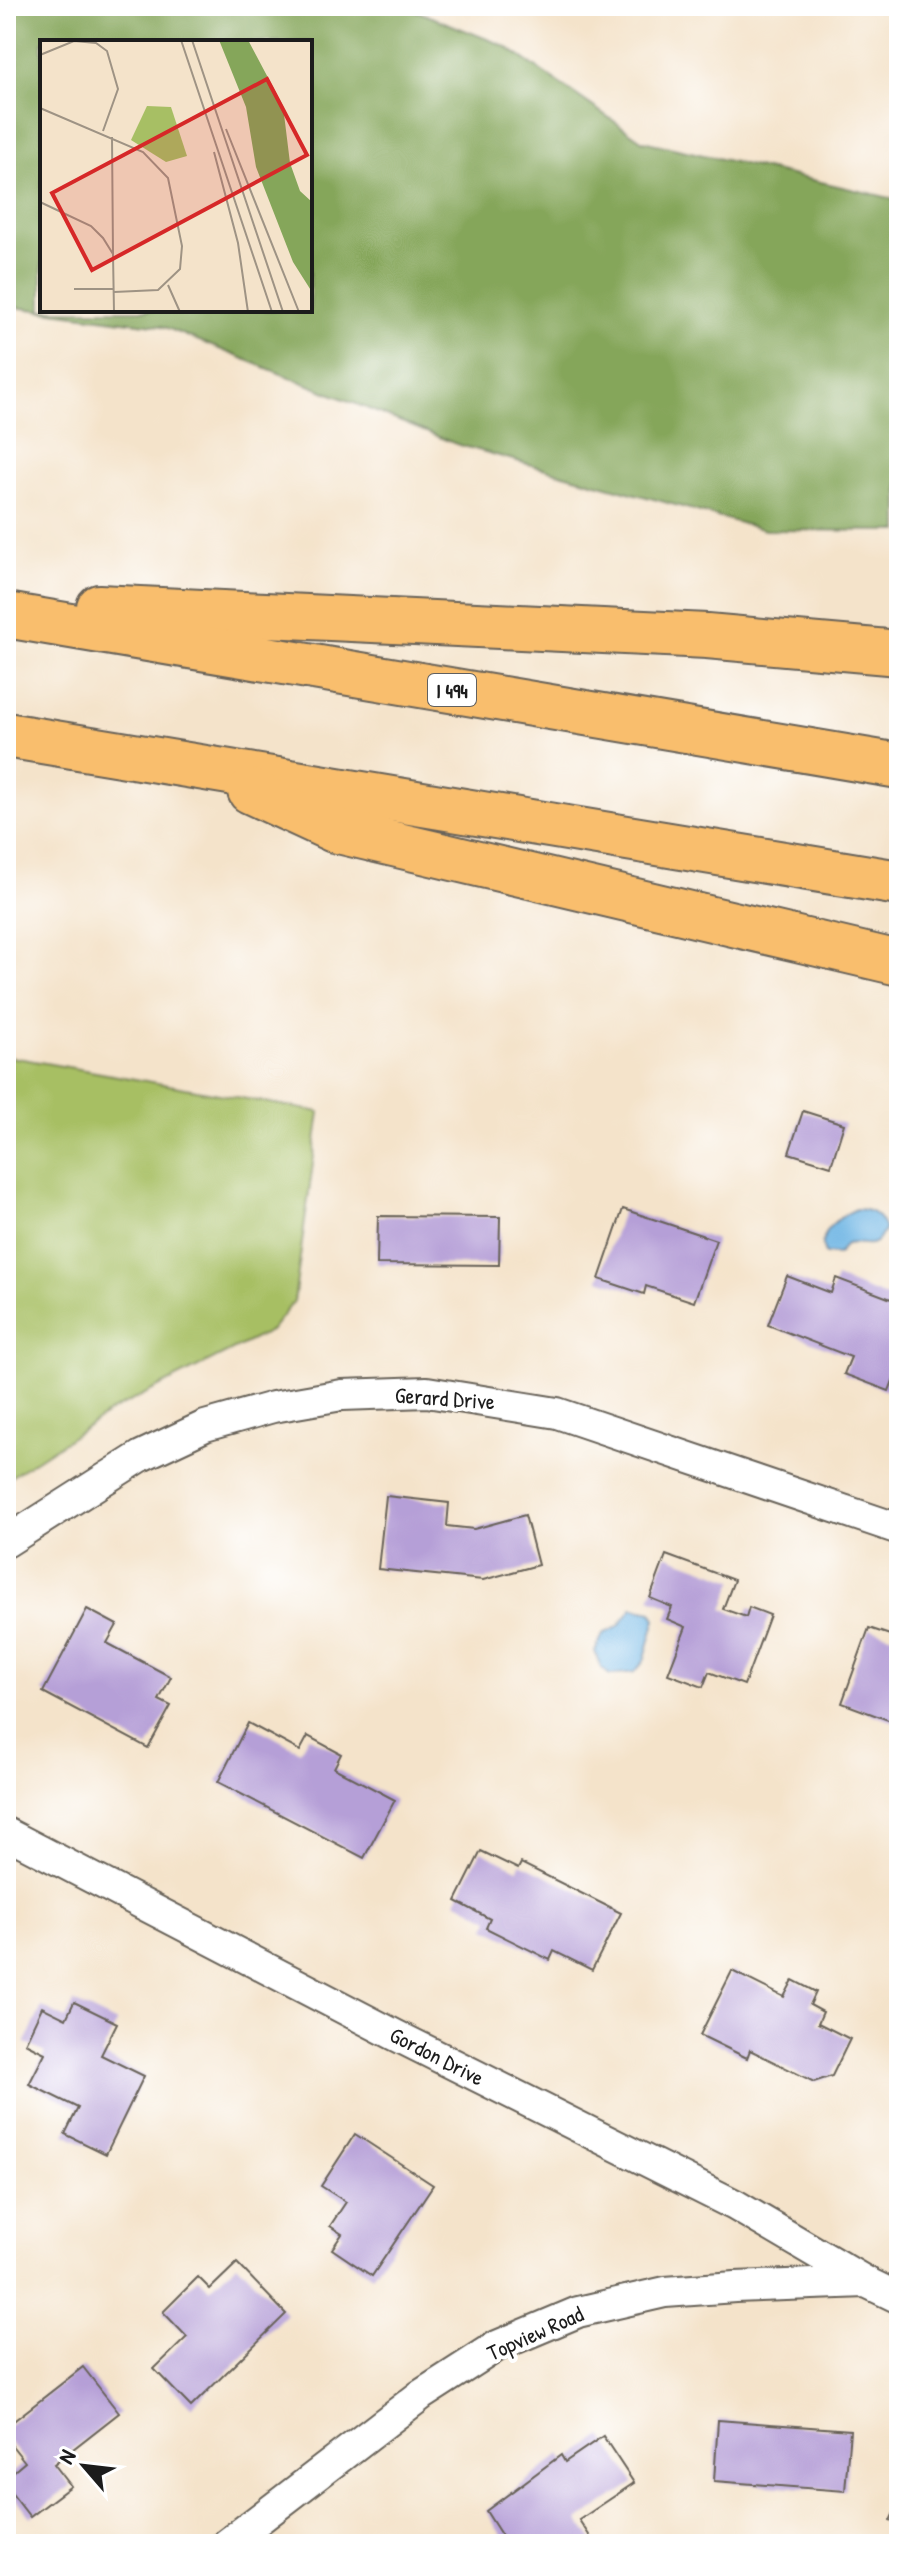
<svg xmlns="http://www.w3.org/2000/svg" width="905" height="2550" font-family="'Patrick Hand',sans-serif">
<rect width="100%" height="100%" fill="#fff"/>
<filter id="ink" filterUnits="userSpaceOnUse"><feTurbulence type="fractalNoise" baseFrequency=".0125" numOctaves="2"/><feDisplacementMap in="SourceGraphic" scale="16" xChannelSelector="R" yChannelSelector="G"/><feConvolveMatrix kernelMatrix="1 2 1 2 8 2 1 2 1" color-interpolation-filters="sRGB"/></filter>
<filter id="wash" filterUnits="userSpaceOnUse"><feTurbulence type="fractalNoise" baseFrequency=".006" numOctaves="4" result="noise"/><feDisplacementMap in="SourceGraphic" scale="32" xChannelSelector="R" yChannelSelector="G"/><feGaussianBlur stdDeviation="1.8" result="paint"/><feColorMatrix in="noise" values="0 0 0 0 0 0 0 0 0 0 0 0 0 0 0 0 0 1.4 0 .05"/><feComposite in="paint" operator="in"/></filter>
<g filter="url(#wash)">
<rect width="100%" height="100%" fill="#f4e3ca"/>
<path fill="#a7bf64" stroke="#626e40" stroke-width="2" d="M6 1056 320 1112 294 1301 270 1331 113 1410 6 1480Z"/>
<path fill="#85a65a" stroke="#50613b" stroke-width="2" fill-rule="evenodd" d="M6 6H404L505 46 643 141 899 200V531L765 530 456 444 162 326 6 306ZM42 42H310V310H42Z"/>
<g fill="#6bb3e3" stroke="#446880" stroke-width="2">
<path d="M856 1209C872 1210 879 1214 885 1229 873 1254 865 1240 846 1244L838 1255 825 1254C815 1232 839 1217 856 1209Z"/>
<path d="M632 1608 652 1612 656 1619 644 1661 635 1672 610 1675 601 1668 595 1652 603 1634 618 1627Z"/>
</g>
<g id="blocks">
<g fill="#b59fd7">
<path d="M803 1111 844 1124 831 1166 789 1153Z"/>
<path d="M623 1209 716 1240 694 1302 646 1286 644 1294 599 1279Z"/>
<path d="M378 1216 500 1217 499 1265 377 1264Z"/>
<path d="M787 1276 831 1293 836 1278 899 1302V1365L889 1391 844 1374 851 1357 768 1325Z"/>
<path d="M386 1496 449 1503 447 1526 474 1529 525 1515 538 1565 483 1580 378 1569Z"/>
<path d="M666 1555 734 1580 723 1609 746 1617 749 1607 770 1615 744 1685 709 1672 703 1687 668 1674 686 1627 667 1619 672 1607 650 1598Z"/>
<path d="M87 1609 117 1625 107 1643 171 1677 159 1700 171 1706 148 1748 43 1692Z"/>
<path d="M869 1628 899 1638V1724L842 1703Z"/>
<path d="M248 1723 300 1751 308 1736 341 1754 334 1768 395 1800 364 1858 218 1782Z"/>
<path d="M481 1851 518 1869 521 1863 621 1913 592 1970 554 1951 550 1960 486 1928 490 1919 456 1901Z"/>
<path d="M732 1971 784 1997 793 1980 816 1992 810 2005 823 2012 818 2023 850 2039 832 2076 814 2082 750 2050 747 2058 700 2035Z"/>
<path d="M74 2002 117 2023 101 2055 144 2076 106 2154 65 2134 78 2108 29 2084 45 2053 25 2043 42 2007 66 2019Z"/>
<path d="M355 2134 433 2185 372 2276 332 2249 342 2234 330 2226 346 2202 321 2186Z"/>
<path d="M237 2263 286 2314 191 2407 154 2369 187 2337 163 2312 198 2277 210 2289Z"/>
<path d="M83 2367 119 2413 54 2464 71 2486 30 2517 6 2486V2478L25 2462 6 2438V2427Z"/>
<path d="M718 2420 850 2430 845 2491 714 2481Z"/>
<path d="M603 2436 634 2483 579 2520 595 2544H507L486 2511 561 2455 565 2462Z"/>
<path d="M899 2502V2525L890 2521Z"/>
</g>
</g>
</g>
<g filter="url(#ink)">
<use href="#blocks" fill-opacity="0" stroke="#686259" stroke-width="2"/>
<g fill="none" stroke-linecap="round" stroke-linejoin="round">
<defs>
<g id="minor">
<path d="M6 1542 141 1456 205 1426 273 1407 342 1395 427 1392 557 1413 899 1529"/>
<path d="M6 1833 395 2035 735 2205 866 2282"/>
<path d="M227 2544 421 2395 497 2346 578 2312 665 2292 735 2287 866 2282 899 2298"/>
</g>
<g id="motorway">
<path d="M99 607 707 636 899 653"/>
<path d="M6 615 899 766"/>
<path d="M6 735 899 883"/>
<path d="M250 791 334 830 899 963"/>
</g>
</defs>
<use href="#minor" stroke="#686259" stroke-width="34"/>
<use href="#motorway" stroke="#686259" stroke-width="48"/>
<use href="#minor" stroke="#fff" stroke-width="30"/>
<use href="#motorway" stroke="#f9be6d" stroke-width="44"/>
</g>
</g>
<g text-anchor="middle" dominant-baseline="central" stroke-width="8" stroke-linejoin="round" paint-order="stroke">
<rect fill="#fff" stroke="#606060" stroke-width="2" x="428" y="674" width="48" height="32" rx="6"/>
<g font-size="20" font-weight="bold" fill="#1c1c1c">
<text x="452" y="690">I 494</text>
</g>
<g font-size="22" fill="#1c1c1c" stroke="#fff">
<text transform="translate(445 1398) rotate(4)">Gerard Drive</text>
<text transform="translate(437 2056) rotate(27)">Gordon Drive</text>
<text transform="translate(535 2333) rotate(-24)">Topview Road</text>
</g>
</g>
<g transform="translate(40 40)">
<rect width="272" height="272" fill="#f4e3ca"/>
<path d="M107 66 131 67 147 116 126 122 91 100Z" fill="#a7bf64"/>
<path d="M179 0H208L243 66 250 123 260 151 272 162V252L253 222 216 127 206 67Z" fill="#85a65a"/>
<path fill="none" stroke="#9e9384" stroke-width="2" d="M141 0 232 272M152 0 243 272M0 15 34 1 56 3 67 11 78 49 63 91M0 68 103 112 128 138 142 206 140 229 118 250 74 252M186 89 259 272M72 97 73 214M174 112 198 203 208 272M0 162 51 186 63 198 73 214 74 272M128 245 140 272M34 249H74"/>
<path fill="#d62828" fill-opacity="0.15" stroke="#d62828" stroke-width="4" d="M227 39 267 115 52 230 12 153Z"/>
<rect width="272" height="272" fill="none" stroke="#1c1c1c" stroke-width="4"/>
</g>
<rect width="905" height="2550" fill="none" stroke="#fff" stroke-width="32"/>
<g transform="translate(84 2466) rotate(298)" stroke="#ffffff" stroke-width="6" paint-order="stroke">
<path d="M0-6L14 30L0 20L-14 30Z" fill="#1c1c1c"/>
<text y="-12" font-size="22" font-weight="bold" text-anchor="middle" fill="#1c1c1c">N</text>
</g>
</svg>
